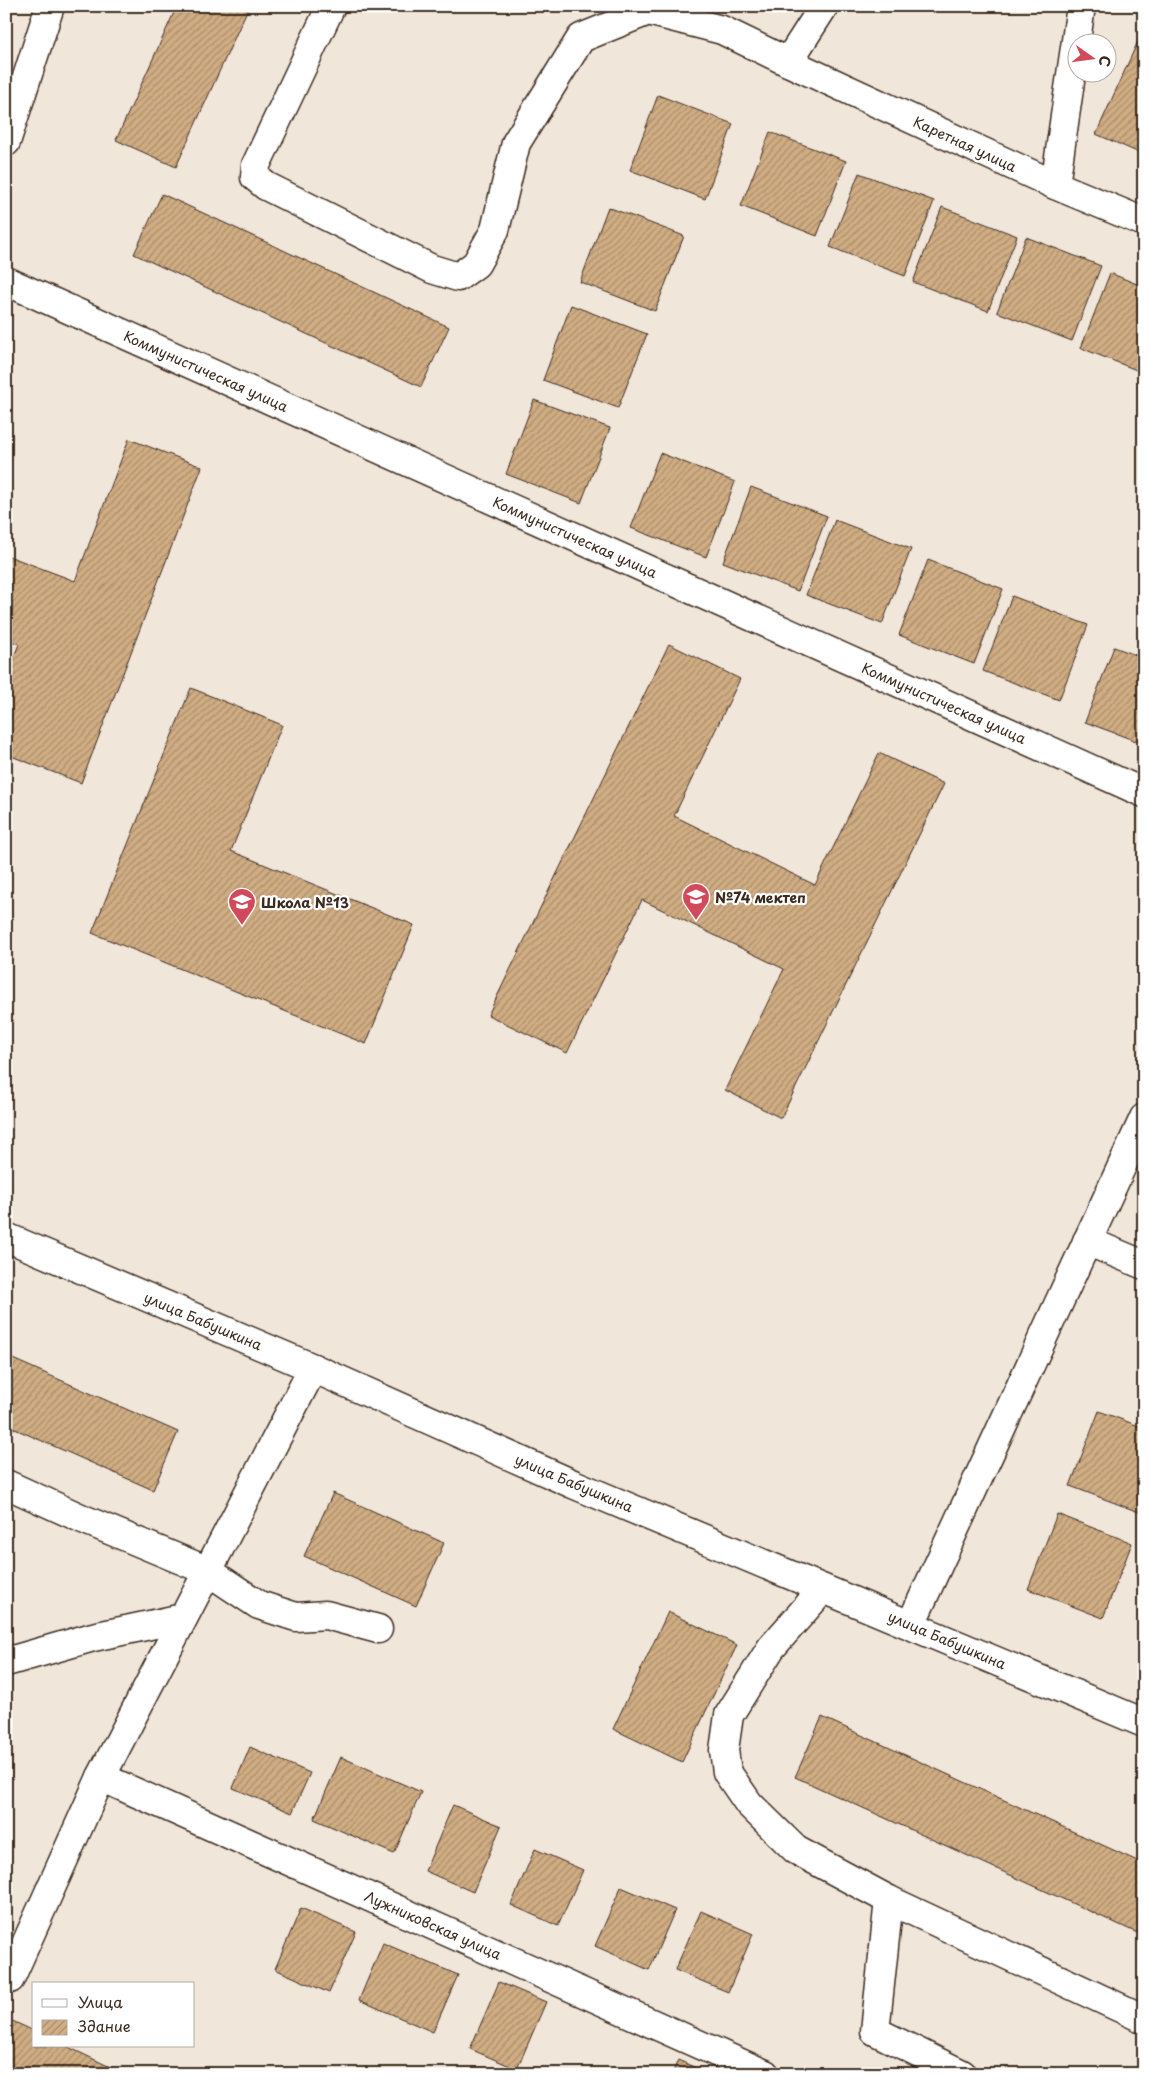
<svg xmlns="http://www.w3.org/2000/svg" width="1150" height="2080" font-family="'Playpen Sans',sans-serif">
<defs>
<pattern id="building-hatch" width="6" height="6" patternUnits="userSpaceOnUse" patternTransform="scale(1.25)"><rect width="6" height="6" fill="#d0ad83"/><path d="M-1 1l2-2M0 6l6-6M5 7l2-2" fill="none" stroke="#aa8d6b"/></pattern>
</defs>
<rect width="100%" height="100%" fill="#f1e6da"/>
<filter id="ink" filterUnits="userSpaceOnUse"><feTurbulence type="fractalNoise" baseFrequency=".02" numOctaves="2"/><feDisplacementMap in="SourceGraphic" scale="10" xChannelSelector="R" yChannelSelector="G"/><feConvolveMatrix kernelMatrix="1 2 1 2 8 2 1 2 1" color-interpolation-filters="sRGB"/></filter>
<g filter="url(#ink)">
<g fill="url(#building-hatch)" stroke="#3b2a1e">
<path d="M177 6H249L176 167 116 140Z"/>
<path d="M1144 28V155L1096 134Z"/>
<path d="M658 95 733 124 705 199 630 170Z"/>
<path d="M770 132 846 161 817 236 741 206Z"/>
<path d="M859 173 934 201 905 276 830 247Z"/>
<path d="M162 194 449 327 421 387 134 254Z"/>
<path d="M608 207 684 236 655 311 580 282Z"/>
<path d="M942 207 1017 236 988 311 913 282Z"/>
<path d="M1026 237 1101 266 1072 341 997 312Z"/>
<path d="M1110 273 1144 287V373L1081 348Z"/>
<path d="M571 305 647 334 618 408 543 380Z"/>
<path d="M534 400 610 428 581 503 506 474Z"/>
<path d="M129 439 202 467 81 783 6 754V677L19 644 6 639V555L75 581Z"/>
<path d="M660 453 735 482 706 557 631 528Z"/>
<path d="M751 487 827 516 798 591 723 562Z"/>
<path d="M835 520 911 549 882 624 806 595Z"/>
<path d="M928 560 1003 589 974 664 899 635Z"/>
<path d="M1012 596 1088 625 1059 700 983 671Z"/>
<path d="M669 644 740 679 674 816 815 885 879 753 944 784 781 1118 725 1090 784 969 642 900 567 1053 488 1015Z"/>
<path d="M1114 647 1144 658V744L1085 722Z"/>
<path d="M191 688 282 725 231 851 414 925 366 1044 92 933Z"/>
<path d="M6 1356 178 1432 153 1490 6 1425Z"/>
<path d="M1099 1411 1144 1428V1514L1070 1486Z"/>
<path d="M333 1493 444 1543 416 1606 304 1556Z"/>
<path d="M1057 1514 1132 1543 1103 1618 1028 1589Z"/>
<path d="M668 1612 737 1645 682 1762 613 1729Z"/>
<path d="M822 1717 1144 1864V1936L795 1777Z"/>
<path d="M250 1747 310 1773 292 1813 233 1788Z"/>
<path d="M341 1757 421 1792 394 1854 314 1819Z"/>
<path d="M453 1805 501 1826 473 1892 425 1871Z"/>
<path d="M535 1849 583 1870 558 1926 511 1905Z"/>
<path d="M621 1887 675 1910 649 1970 595 1946Z"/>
<path d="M301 1908 356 1932 329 1993 275 1969Z"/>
<path d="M701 1911 753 1934 728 1992 675 1970Z"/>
<path d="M383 1943 458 1975 433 2032 359 2000Z"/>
<path d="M499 1982 546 2002 517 2069 470 2049Z"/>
<path d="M6 2018 34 2031V2046H66L125 2074H6Z"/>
<path d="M678 2060 710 2074H672Z"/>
</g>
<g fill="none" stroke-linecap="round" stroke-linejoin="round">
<defs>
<g id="minor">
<path d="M331 6 256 165 255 177 266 186 432 269 458 277 476 264 495 230 516 143 581 38 648 11 722 30 788 62 1055 185 1144 222"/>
<path d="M788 62 824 6"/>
<path d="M6 142 50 6"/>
<path d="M1055 185 1081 6"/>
<path d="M6 281 1144 793"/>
<path d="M6 1237 313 1368 573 1484 1144 1723"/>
<path d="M1087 1241 1144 1265"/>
<path d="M6 1484 83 1519 208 1571 259 1605 296 1617 326 1615 378 1629"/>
<path d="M823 1589 771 1648 729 1715 724 1750 727 1772 749 1804 796 1850 889 1900 1144 2019"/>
<path d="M911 1624 1144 1118"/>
<path d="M6 1662 93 1637 183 1618"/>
<path d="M101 1777 765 2074"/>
<path d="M889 1900 875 2031 962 2074"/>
<path d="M10 1979 101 1777 313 1368"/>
</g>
</defs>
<use href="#minor" stroke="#3b2a1e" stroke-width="31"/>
<use href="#minor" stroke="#fff" stroke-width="28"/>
</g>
</g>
<defs>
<symbol id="school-pin" viewBox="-11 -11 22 30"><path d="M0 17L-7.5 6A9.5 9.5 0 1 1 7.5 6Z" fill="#d1495b" stroke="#fff"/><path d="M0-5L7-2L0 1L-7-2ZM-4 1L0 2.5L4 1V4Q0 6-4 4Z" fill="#fff"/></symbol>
</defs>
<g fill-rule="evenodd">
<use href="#school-pin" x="680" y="881" width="32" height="43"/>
<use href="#school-pin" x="226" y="886" width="32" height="43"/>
</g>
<g text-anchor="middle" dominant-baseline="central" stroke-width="4.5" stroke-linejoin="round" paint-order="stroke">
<g font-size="14" fill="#3b2a1e" stroke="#fff">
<text transform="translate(965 144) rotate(25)">Каретная улица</text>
<text transform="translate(206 371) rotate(24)">Коммунистическая улица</text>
<text transform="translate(575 537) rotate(24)">Коммунистическая улица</text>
<text transform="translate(944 703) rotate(24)">Коммунистическая улица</text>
<text transform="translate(203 1321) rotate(23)">улица Бабушкина</text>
<text transform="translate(574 1483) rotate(23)">улица Бабушкина</text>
<text transform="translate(947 1640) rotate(23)">улица Бабушкина</text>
<text transform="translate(433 1925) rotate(24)">Лужниковская улица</text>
</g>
<g font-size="14" font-weight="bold" fill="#3b2a1e" stroke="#fff" text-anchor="start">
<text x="715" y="897">№74 мектеп</text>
<text x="261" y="902">Школа №13</text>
</g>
</g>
<rect width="1150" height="2080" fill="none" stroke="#fff" stroke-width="25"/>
<rect x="12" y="12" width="1125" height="2055" fill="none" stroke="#3b2a1e" stroke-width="2" filter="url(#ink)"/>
<rect x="32" y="1982" width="162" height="65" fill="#ffffff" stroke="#b1aaa5"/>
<rect x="42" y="1999" width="25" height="8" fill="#ffffff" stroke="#b1aaa5"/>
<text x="78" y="2008" font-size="15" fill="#3b2a1e">Улица</text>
<rect x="42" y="2020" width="25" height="15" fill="url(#building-hatch)" stroke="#b1aaa5"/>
<text x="78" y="2032" font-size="15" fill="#3b2a1e">Здание</text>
<g transform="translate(1092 58) rotate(104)"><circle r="24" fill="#ffffff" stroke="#b1aaa5"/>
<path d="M0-4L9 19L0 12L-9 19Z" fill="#d1495b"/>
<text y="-8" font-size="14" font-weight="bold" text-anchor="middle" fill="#3b2a1e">С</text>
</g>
</svg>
